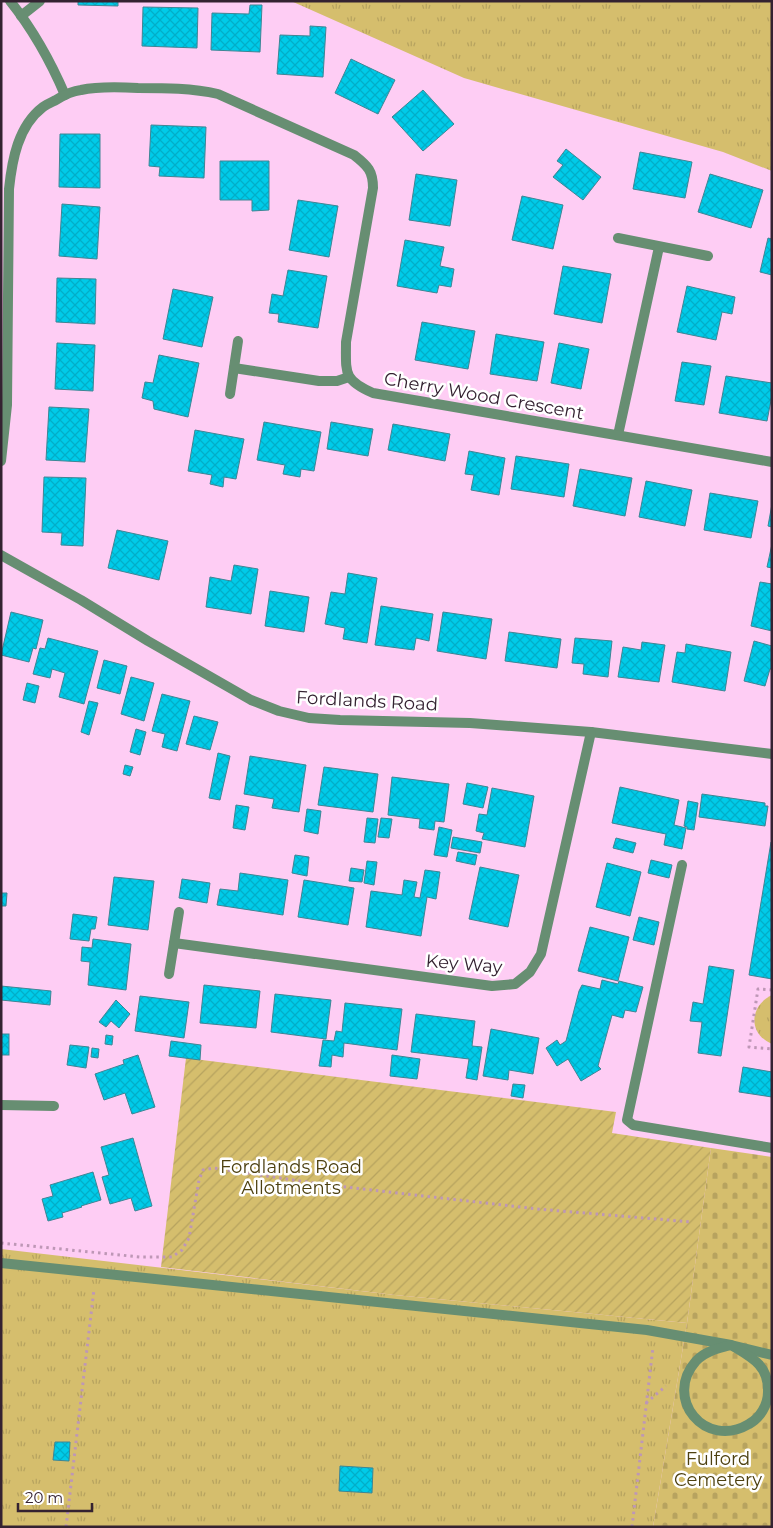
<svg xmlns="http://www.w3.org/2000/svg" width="773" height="1528" font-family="Montserrat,sans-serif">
<defs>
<pattern id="grass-tufts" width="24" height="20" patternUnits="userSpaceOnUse" patternTransform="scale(1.25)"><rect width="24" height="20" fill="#d5be6d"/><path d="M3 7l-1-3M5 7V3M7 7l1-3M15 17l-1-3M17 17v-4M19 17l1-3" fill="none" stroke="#b7a35f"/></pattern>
<pattern id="cemetery-stones" width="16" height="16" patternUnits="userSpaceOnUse" patternTransform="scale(1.25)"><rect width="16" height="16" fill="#d5be6d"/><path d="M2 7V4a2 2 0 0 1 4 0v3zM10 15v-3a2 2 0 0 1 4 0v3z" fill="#b7a35f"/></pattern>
<pattern id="garden-furrows" width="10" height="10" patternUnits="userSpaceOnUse" patternTransform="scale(1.25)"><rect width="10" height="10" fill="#d5be6d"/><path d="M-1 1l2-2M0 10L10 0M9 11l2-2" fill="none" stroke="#b7a35f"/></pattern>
<pattern id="building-cross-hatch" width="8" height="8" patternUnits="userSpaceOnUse" patternTransform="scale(1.25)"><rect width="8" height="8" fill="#00cbe9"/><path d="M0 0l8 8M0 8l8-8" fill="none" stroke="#02aec8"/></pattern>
</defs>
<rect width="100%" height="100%" fill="#fecdf4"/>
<g fill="url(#grass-tufts)">
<path d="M291 1H772V171L723 152 464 78Z"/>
<path d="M772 995V1044C748 1034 749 1006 772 995Z"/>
<path d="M1 1249 395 1295 687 1323 653 1527H1Z"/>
</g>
<path fill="url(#cemetery-stones)" d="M711 1148 772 1157V1527H653L687 1323Z"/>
<path fill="url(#garden-furrows)" d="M186 1058 616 1112 612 1133 711 1148 687 1323 395 1295 161 1267Z"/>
<g fill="url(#building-cross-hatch)" stroke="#3e8594">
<path d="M78 1H118V6L78 5Z"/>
<path d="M250 5H262L260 52 211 50 212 13 249 14Z"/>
<path d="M143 7 198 8 197 48 142 46Z"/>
<path d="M310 26 326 27 323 77 277 74 280 35 310 36Z"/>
<path d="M351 59 395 80 378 114 335 93Z"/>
<path d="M423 90 454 124 423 151 392 117Z"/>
<path d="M151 125 206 127 204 178 159 176 160 167 149 166Z"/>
<path d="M60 134H100V188L59 187Z"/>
<path d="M566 149 601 177 583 200 553 177 563 165 557 161Z"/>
<path d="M640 152 692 162 685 198 633 189Z"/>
<path d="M220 161H269V210L252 211V200H220Z"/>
<path d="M416 174 457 180 450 226 409 220Z"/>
<path d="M710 174 763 190 751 228 698 212Z"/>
<path d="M522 196 563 205 553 249 512 240Z"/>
<path d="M298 200 338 206 329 257 289 250Z"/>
<path d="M62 204 100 207 97 259 59 256Z"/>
<path d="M768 238 772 239V275L760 272Z"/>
<path d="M405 240 444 247 440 266 454 269 451 287 439 285 437 293 397 286Z"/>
<path d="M563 266 611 274 602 323 554 314Z"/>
<path d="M288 270 327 276 318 328 278 322 279 314 269 313 272 294 283 296Z"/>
<path d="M57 278 96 279 95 324 56 322Z"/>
<path d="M687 286 735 297 732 314 722 312 716 340 677 332Z"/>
<path d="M173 289 213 297 202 347 163 339Z"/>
<path d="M422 322 475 331 468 369 415 360Z"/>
<path d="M496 334 544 342 537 381 490 374Z"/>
<path d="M57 343 95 345 93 391 55 389Z"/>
<path d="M559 343 589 349 581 389 551 383Z"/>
<path d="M159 355 199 363 188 417 154 409 153 401 142 398 145 382 153 383Z"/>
<path d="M682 362 711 366 704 405 675 401Z"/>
<path d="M726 376 772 383V395L767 421 719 413Z"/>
<path d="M49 407 89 409 85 462 46 460Z"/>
<path d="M264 422 321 432 314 471 301 469 300 477 283 474 285 465 257 460Z"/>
<path d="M331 422 373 429 368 456 327 449Z"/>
<path d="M393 424 450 434 445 461 388 450Z"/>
<path d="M195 430 244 439 236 479 224 477 223 487 210 484 212 475 188 471Z"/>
<path d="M469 451 505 458 499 495 471 490 474 475 465 474Z"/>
<path d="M516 456 569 464 564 497 511 489Z"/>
<path d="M580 469 632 478 625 516 573 506Z"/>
<path d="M44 477 86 478 83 546 61 545 62 533 42 532Z"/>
<path d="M646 481 692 490 685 526 639 517Z"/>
<path d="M710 493 758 501 751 538 704 530Z"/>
<path d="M772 504V527L768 526Z"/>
<path d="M117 530 168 541 159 580 108 568Z"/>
<path d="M772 544V568L767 567Z"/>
<path d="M234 565 258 569 251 614 206 607 210 577 231 581Z"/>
<path d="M348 573 377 578 367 643 343 639 345 628 325 624 331 592 345 594Z"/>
<path d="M760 582 772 584V631L751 626Z"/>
<path d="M270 591 309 597 304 632 265 626Z"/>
<path d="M381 606 433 614 429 641 416 638 414 650 375 645Z"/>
<path d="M11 612 43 620 36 649 33 648 29 662 1 655Z"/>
<path d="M443 612 492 619 486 659 437 651Z"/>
<path d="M509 632 561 639 557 668 505 661Z"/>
<path d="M48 638 98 651 84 704 59 697 65 673 52 669 50 678 33 674 40 648 45 649Z"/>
<path d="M575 638 612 641 608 677 583 674 584 664 572 663Z"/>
<path d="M754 641 772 646V669H770L765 686 744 681Z"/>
<path d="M642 642 665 645 659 682 618 677 623 647 641 650Z"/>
<path d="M686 644 731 652 725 691 672 682 677 652 685 653Z"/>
<path d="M104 660 127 666 120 694 97 688Z"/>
<path d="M131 677 154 683 144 721 121 714Z"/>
<path d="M27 683 39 686 35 703 23 700Z"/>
<path d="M162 694 190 701 177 751 162 747 165 734 152 731Z"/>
<path d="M89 701 98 703 89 735 81 732Z"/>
<path d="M194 716 218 722 210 750 186 744Z"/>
<path d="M136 729 146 732 140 755 130 752Z"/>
<path d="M218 753 230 756 220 800 209 798Z"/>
<path d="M250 756 306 765 299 812 272 808 274 799 244 794Z"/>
<path d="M125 765 133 767 130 776 123 774Z"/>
<path d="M324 767 378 774 373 812 318 805Z"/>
<path d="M392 777 449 784 444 822 435 821 434 830 419 828 420 819 388 815Z"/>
<path d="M467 783 488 787 483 808 463 804Z"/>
<path d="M620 787 679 800 674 825 686 828 682 849 664 845 666 834 612 823Z"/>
<path d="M492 788 534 796 525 847 482 839 484 833 476 831 479 814 487 815Z"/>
<path d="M702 794 765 803V806H768L765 826 699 817Z"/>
<path d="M688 801 698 803 694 830 687 829V827L684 826Z"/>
<path d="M236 805 249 807 245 830 233 828Z"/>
<path d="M307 809 321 811 318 834 304 831Z"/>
<path d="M367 818 378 819 375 843 364 842Z"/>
<path d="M381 818 392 819 389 838 378 837Z"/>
<path d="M439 827 452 830 447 857 434 855Z"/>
<path d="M453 837 482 842 480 853 451 848Z"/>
<path d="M616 838 636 843 633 853 613 848Z"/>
<path d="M771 842H772V979L749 975Z"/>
<path d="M458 852 477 855 475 865 456 861Z"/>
<path d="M295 855 309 857 307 876 292 873Z"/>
<path d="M651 860 672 865 669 878 648 873Z"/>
<path d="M367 861 377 862 374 885 364 883Z"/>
<path d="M607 863 641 872 630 916 596 907Z"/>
<path d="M480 867 519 875 508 927 469 919Z"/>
<path d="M351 868 364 870 362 882 349 881Z"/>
<path d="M425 870 440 872 436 899 427 897 421 936 366 927 371 891 402 895 404 880 417 882 414 897 420 898Z"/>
<path d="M240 873 288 880 283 915 217 905 220 889 238 891Z"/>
<path d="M114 877 154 881 148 930 108 925Z"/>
<path d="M182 879 210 883 207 903 179 898Z"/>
<path d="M304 880 354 888 348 925 298 917Z"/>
<path d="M1 893H7L6 906H1Z"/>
<path d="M73 914 97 917 95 929H91L89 941 70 939Z"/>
<path d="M639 917 659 922 654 945 633 940Z"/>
<path d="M590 927 629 937 618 981 578 971Z"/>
<path d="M93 939 131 944 126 990 88 985 90 962 81 961 82 947 92 948Z"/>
<path d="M709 966 734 970 721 1056 698 1053 702 1022 690 1021 693 1002 703 1004Z"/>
<path d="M602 980 618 984 619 981 643 987 636 1012 625 1010 623 1018 612 1015 598 1066 601 1069 581 1081 568 1059 557 1066 546 1048 557 1040 560 1045 566 1041 579 991 582 985 600 989Z"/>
<path d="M204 985 260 991 256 1028 200 1023Z"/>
<path d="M1 986 51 991 50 1005 1 1000Z"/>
<path d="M275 994 331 1000 326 1039 271 1032Z"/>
<path d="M140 996 189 1002 184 1038 135 1031Z"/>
<path d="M116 1000 130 1014 119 1028 111 1021 106 1027 99 1022Z"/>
<path d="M345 1003 402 1009 397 1050 344 1043 343 1057 332 1055 331 1067 319 1066 323 1040 334 1041 336 1031 342 1032Z"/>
<path d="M416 1014 475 1021 472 1046 482 1047 477 1080 466 1078 469 1059 411 1052Z"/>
<path d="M491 1029 539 1038 533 1074 509 1070 508 1080 483 1076Z"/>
<rect x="1" y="1034" width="8" height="21"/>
<path d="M106 1035 113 1036 112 1045 105 1044Z"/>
<path d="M171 1041 201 1045 200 1060 169 1056Z"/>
<path d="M70 1045 89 1047 86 1068 67 1065Z"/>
<path d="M92 1048 99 1049 98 1058 91 1057Z"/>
<path d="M138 1055 155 1107 132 1114 125 1093 104 1100 95 1074 124 1064 123 1060Z"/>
<path d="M392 1055 420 1059 417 1079 390 1076Z"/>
<path d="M743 1067 772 1072V1097L739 1092Z"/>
<path d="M513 1084 525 1085 523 1098 511 1096Z"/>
<path d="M133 1138 152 1206 135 1211 131 1198 110 1204 102 1177 109 1175 101 1147Z"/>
<path d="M93 1172 101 1200 81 1206 82 1207 62 1213 63 1217 48 1221 42 1199 53 1196 50 1185Z"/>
<path d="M55 1442H70L69 1461 53 1460Z"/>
<path d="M340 1466 373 1468 372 1493 339 1491Z"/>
</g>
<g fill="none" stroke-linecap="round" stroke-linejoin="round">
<g stroke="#be97b6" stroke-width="3" stroke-dasharray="2.5 4" stroke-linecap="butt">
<path d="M772 990 758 989 749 1047 772 1049"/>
<path d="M1 1243 140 1257H172L182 1250 189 1238 199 1180 203 1170 214 1168 320 1184 537 1209 692 1222"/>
<path d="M646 1403 666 1386"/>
<path d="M66 1527 94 1289"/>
<path d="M632 1527 653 1347"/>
</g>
<g stroke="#678e72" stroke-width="10">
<path d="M682 865 627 1120 633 1125 772 1148"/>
<path d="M1 1263 647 1330 731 1345 772 1355"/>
<path d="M731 1345C751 1357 769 1365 768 1392 768 1405 760 1418 749 1424 705 1450 663 1398 696 1361 705 1351 719 1348 731 1345Z"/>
</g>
<g stroke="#678e72" stroke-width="10">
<path d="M10 1C34 31 50 60 65 95"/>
<path d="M21 16 40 1"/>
<path d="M618 238 708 256"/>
<path d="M234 368 319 381H337L349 377"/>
<path d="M230 394 238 341"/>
<path d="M618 435 659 247"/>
<path d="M1 461 7 405 9 189C12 160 18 126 43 107 47 104 52 102 56 100 64 95 72 91 81 90 99 86 120 87 138 88 165 88 192 88 218 94L354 155C368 166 373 171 373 188L346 342C346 373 343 380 373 393L772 462"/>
<path d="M1 555 81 600 148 641 251 700 279 711 309 718 340 720 470 723 591 732 772 754"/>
<path d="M174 943 492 986 515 984 530 972 541 954 591 732"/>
<path d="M169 974 179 912"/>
<path d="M1 1105 54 1106"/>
</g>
</g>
<g text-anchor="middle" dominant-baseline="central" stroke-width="5" stroke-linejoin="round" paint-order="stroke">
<g font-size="18" fill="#342231" stroke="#fff">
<text transform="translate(484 396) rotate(10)">Cherry Wood Crescent</text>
<text transform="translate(367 701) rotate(3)">Fordlands Road</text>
<text transform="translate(464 964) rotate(5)">Key Way</text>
</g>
<g font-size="18" fill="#4d4010" stroke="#fff">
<text x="291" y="1167">Fordlands Road<tspan x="291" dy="21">Allotments</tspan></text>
<text x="718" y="1459">Fulford<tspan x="718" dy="21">Cemetery</tspan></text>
</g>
</g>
<rect width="773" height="1528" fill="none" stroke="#342231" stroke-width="5"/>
<path d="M18 1503v8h74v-8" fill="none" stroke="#342231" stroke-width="2.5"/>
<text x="25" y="1503" font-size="15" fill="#342231" stroke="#ffffff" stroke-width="4" paint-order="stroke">20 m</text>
</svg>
